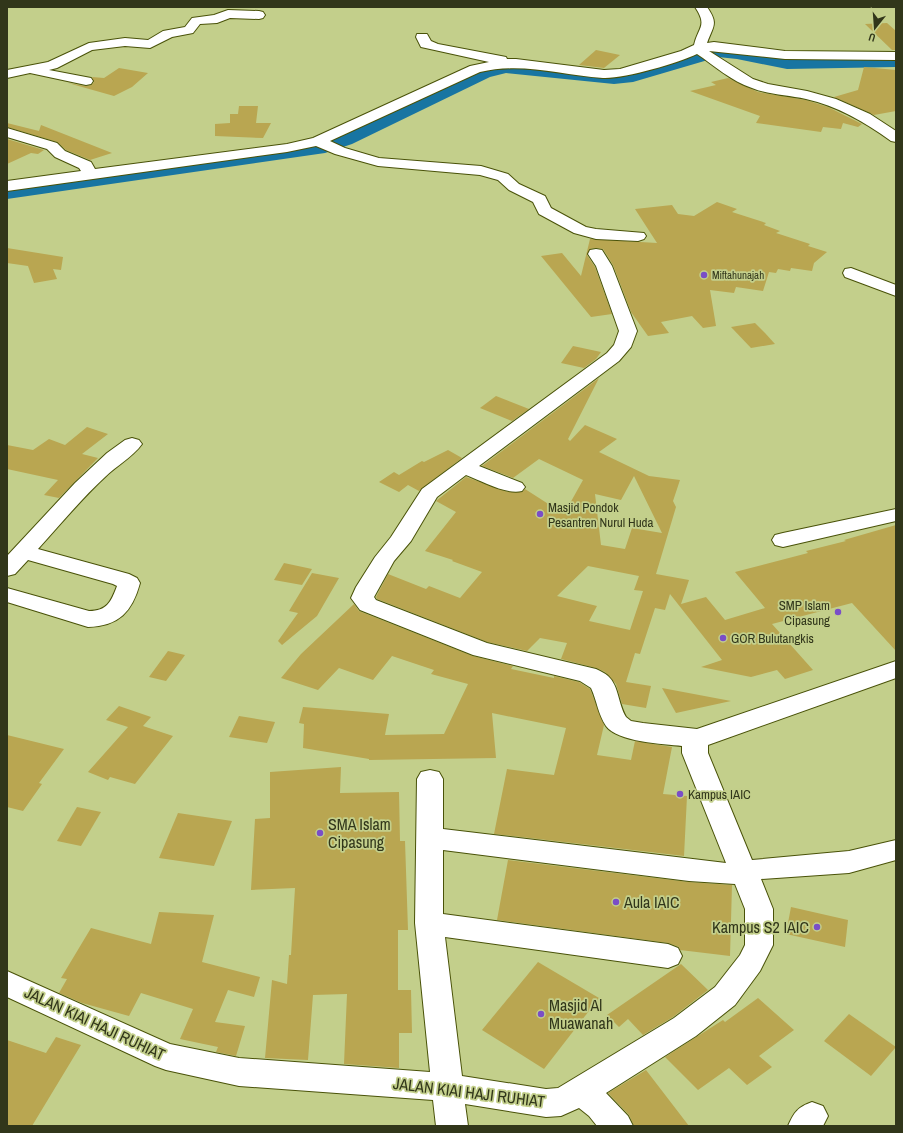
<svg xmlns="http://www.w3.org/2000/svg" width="903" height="1133" font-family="'Archivo Narrow',sans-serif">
<rect width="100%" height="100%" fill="#c3cf8b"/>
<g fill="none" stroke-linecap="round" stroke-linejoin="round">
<path fill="#1875a2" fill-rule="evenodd" d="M717 45 737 47 787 57 896 55V67L787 69 737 59 718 57 633 82 614 84 506 73 490 77 352 144 325 153 7 199V185L313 141 336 134 475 67 506 61 614 72 624 71Z"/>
</g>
<g fill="#b9a651" fill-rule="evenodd">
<path d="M887 23 896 31V50H892L865 24Z"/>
<path d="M596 50 620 55 604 68 579 65Z"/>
<path d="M864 67 896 70V111L874 115 834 97 858 90Z"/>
<path d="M119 68 148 73 132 87 114 96 68 83 86 86 91 85 94 82 92 77 104 78Z"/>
<path d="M728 78 758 92 806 100 828 107 862 124 858 127 843 123 841 129 823 127 821 132 756 123 760 116 690 91 716 85 711 82Z"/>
<path d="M239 106H258L256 123H271L263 138 215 136V124L230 123V114H238Z"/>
<path d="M7 123 39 131 41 125 112 153 90 160 66 150 57 142 7 127Z"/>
<path d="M7 139 44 150 38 154 31 153 7 164Z"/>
<path d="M717 202 737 209 732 212 766 223 764 225 780 231 776 233 810 244 808 246 827 252 814 263 812 271 791 268 790 271 778 269 776 273 769 272 763 291 736 287 734 293 710 290 716 326 703 328 692 316 661 322 669 333 648 336 631 312 613 265 603 249 596 248 590 249 587 255 595 267 612 314 591 317 541 256 562 253 581 276 590 239 657 243 635 209 672 205 678 214 694 216Z"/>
<path d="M7 248 63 257 61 270 53 269 57 279 34 283 28 266 7 263Z"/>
<path d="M755 323 765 333 775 344 751 348 731 327Z"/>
<path d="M573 346 601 352 596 359 584 368 561 363Z"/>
<path d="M599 378 568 439 570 441 585 425 617 439 599 452 649 476 680 480 673 501 676 507 656 574 689 580 681 604 706 597 725 620 765 608 735 572 808 553 806 551 846 541 844 540 896 525V651L852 603 772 624 813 670 785 679 777 670 751 677 701 667 722 660 670 594 665 610 655 608 640 654 635 653 626 682 651 686 646 708 622 704 616 684 605 672 596 668 561 659 567 643 540 638 527 651 487 642 377 599 376 597 388 574 426 589 429 586 460 598 482 572 452 561 453 560 425 551 456 512 436 501 466 477 508 492H522L525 489 564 514 583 480 539 459 513 478 482 466ZM634 476 662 533 632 528 625 549 601 545 595 494 621 500ZM588 566 639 576 634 590 643 591 630 630 589 621 597 606 557 596Z"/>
<path d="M496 396 529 409 512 421 480 408Z"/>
<path d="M87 427 108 434 82 454 98 458 59 498 44 495 58 480 7 469V445L33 450 49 439 65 445Z"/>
<path d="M448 450 462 458 419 491 408 485 399 492 379 482 394 472 399 475 422 461 424 462Z"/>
<path d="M284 563 312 569 302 585 274 580Z"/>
<path d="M312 573 339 578 317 616 282 645 278 641 298 613 289 611Z"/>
<path d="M354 604 359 611 473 656 513 666 511 669 554 678V676L579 682 590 689 604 725 597 755 631 760 635 741 672 747 663 794 687 796 684 856 494 834 507 769 554 775 566 728 492 713 496 758 369 760V759L303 748 304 724 299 723 303 707 389 714 385 735 444 734 468 684 431 674 434 670 392 656 373 680 339 668 318 690 281 678 301 654Z"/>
<path d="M168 651 185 655 166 681 149 677Z"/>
<path d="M662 688 731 701 676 713Z"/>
<path d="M119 706 151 717 143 726 173 736 135 784 110 777 108 780 88 772 128 727 106 720Z"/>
<path d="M239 716 275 722 267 743 229 737Z"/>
<path d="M7 735 64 749 39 783 42 784 23 811 7 807Z"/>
<path d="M341 767 340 793 399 792 400 841H405L408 930H398V990H411L412 1033H399V1068L344 1064 347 994 313 995 308 1060 265 1058 272 980 287 984 289 955H291L295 888 251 890 255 819 270 818V772Z"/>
<path d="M77 807 101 812 81 846 57 841Z"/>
<path d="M178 813 232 821 214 866 159 858Z"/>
<path d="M508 860 689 882 732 885 730 956 680 950 679 947 668 943 497 920Z"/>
<path d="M791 907 848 920 845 947 786 934Z"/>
<path d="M159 912 214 915 202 962 260 977 254 997 228 990 215 1022 245 1026 236 1056 216 1052 218 1047 180 1039 193 1009 141 993 129 1016 82 1003 59 993 67 979 61 978 91 928 151 944Z"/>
<path d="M538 962 599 998 544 1069 482 1030Z"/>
<path d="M681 964 708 990 673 1017 643 1035 628 1019 619 1027 607 1015Z"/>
<path d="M758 998 794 1030 759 1056 772 1067 747 1085 729 1068 698 1090 665 1057 723 1020 725 1022Z"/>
<path d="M849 1014 896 1047 871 1076 824 1041Z"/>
<path d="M56 1037 81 1045 32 1126H7V1040L46 1053Z"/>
<path d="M646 1070 689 1126H634L629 1115 608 1093Z"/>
</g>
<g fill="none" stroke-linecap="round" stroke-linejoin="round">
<defs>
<g id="minor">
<path d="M695 7H707C719 24 713 26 707 43L714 42 785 51 896 52V60L785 59 709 51 753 79 768 84 807 91 836 99 870 114 896 131V142L891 141C865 122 837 106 806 99 788 95 769 95 752 88 731 81 715 66 697 54 678 63 624 79 603 78 560 75 523 62 480 72L330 141 345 148 379 158 481 166 508 174 519 184 545 196 551 208 586 227 596 229 644 233 646 236 644 239 638 241 596 239 574 233 539 214 533 202 509 190 498 180 480 175 378 166 335 154 316 146 287 152 7 191V181L81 171 79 168 55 157 47 149 7 137V128L57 143 65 151 91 162 95 169 287 144 313 138 470 66 489 62 421 47 416 37 417 34H427L431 41 438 44 501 56 506 57 507 59H516L604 70 620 69 681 51 694 45C698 27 708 26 695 7Z"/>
<path d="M228 10 259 11 263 12 265 15 263 18 259 19 230 18 217 23 200 24 193 33 172 37 150 48 125 46 92 50 57 68 49 70 91 78 93 81 91 84 86 85 30 73 7 78V70L48 62 89 43 125 38 148 40 163 31 185 27 192 18 214 15Z"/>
<path d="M596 249 602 250 612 266 637 331 631 347 619 361 479 466 522 483 525 487 522 491C506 495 482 481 466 475L437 497 411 541 394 561 374 597 376 600 487 643 596 669C600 671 605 673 608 676 619 686 618 704 626 717L631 721 643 723 697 729 896 661V678L708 745V753L752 860 849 851 896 840V860L849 873 761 879 773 909V945L760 971 735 1005 696 1036 606 1093 628 1116 633 1126H597L589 1116 579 1108 561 1116 546 1117 465 1104 468 1126H436L433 1100 239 1086 166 1070 155 1066 7 997V971L170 1044 239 1058 430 1072 415 923 417 779 421 772 430 770 439 772 443 779V829L726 863 682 753V746C664 744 617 742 606 726 598 714 597 701 591 688L580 681 473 655 360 610 351 598 356 587 375 557 391 537 422 489 607 353 614 345 619 331 596 266 588 254 590 250ZM443 850 689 881 735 884 745 909V945L740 955 715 987 674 1018 558 1088 546 1089 462 1076 445 937 668 968 678 964 682 956 678 948 668 944 443 914Z"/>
<path d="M851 268 896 285V296L845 277 843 273 845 269Z"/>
<path d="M132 438 139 440 142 444C133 457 116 466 105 477 81 499 60 525 38 549L129 574 137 578 140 583C132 612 119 626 88 627L7 602V588L89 611C107 611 111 602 117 586L113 584 28 560 15 574 7 576V556L75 483 107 453 125 440Z"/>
<path d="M896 509V521L783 547 775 545 772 540 775 535 783 533Z"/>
<path d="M812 1102 823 1106 828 1116 823 1126H788C794 1112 798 1107 812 1102Z"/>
</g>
</defs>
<use href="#minor" stroke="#495208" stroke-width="2"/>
<use href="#minor" fill="#fff" fill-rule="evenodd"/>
</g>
<g fill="#7a4ec7" stroke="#c3cf8b" stroke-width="1.5">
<circle cx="704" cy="275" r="4"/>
<circle cx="540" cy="514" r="4"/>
<circle cx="838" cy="612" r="4"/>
<circle cx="723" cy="638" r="4"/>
<circle cx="680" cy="794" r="4"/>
<circle cx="320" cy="833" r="4"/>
<circle cx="616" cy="902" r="4"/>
<circle cx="817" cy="927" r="4"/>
<circle cx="541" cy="1014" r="4"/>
</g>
<g text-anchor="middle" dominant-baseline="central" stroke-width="3.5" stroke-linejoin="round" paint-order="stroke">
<g font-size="11" fill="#31361a" stroke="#c3cf8b" text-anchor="start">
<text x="712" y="275">Miftahunajah</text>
</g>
<g font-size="13" fill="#31361a" stroke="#c3cf8b" text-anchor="start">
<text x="548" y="507">Masjid Pondok<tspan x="548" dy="15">Pesantren Nurul Huda</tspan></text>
<text x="830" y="605" text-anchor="end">SMP Islam<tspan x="830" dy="15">Cipasung</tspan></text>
<text x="731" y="638">GOR Bulutangkis</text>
<text x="688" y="794">Kampus IAIC</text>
</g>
<g font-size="16" fill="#31361a" stroke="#c3cf8b" text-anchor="start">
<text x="328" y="824">SMA Islam<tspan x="328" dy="18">Cipasung</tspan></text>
<text x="624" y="902">Aula IAIC</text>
<text x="809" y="927" text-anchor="end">Kampus S2 IAIC</text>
<text x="549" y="1005">Masjid Al<tspan x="549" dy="18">Muawanah</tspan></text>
</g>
<g font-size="16" fill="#31361a" stroke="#c3cf8b">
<text transform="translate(95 1023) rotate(25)">JALAN KIAI HAJI RUHIAT</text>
<text transform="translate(469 1092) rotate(7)">JALAN KIAI HAJI RUHIAT</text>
</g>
</g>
<rect width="903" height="1133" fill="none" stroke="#31361a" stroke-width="16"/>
<g transform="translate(875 28) rotate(197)" stroke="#c3cf8b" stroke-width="3" paint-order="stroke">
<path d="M0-3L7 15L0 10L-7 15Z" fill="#31361a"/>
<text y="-6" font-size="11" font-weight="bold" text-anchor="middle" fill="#31361a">U</text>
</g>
</svg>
